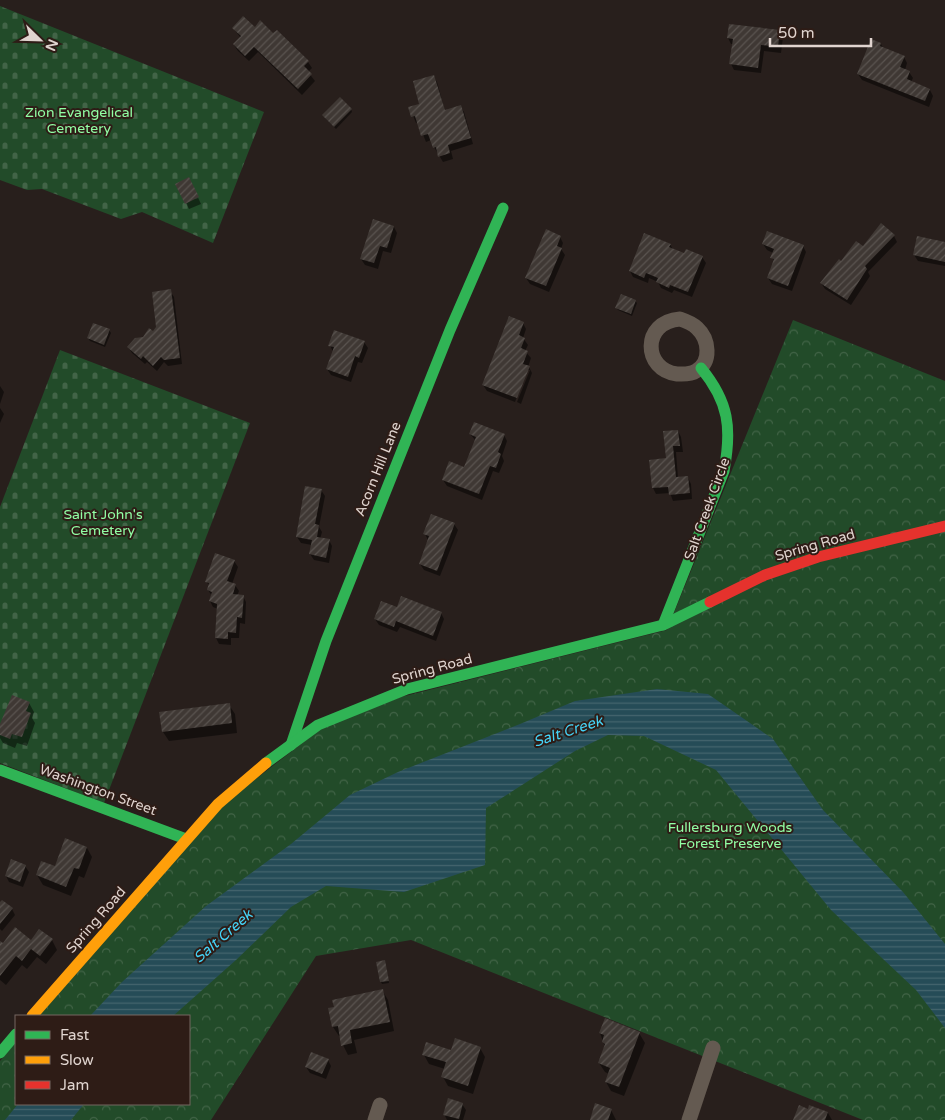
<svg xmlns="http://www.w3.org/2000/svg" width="945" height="1120" font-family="'Varela Round',sans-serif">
<defs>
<pattern id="cemetery-stones" width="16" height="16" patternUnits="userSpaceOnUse" patternTransform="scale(1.25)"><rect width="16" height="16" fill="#224b29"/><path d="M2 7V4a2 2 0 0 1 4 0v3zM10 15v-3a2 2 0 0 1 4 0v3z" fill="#426447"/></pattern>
<pattern id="park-crowns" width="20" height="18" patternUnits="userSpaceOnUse" patternTransform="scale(1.25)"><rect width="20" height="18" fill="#224b29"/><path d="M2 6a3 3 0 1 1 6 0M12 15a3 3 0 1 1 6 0" fill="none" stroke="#426447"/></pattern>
<pattern id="water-rules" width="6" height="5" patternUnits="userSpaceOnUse" patternTransform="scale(1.25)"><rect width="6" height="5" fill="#254c57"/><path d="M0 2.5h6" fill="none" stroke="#44656e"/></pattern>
<pattern id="building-hatch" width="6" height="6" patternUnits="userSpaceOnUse" patternTransform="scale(1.25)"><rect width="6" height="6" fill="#3f3834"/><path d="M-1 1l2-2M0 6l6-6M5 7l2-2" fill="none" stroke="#5a5450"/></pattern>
</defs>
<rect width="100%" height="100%" fill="#281f1c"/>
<g fill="url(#cemetery-stones)">
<path d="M0 6 264 112 213 243 142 212 121 219 42 189 27 190 0 180Z"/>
<path d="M60 350 250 423 104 803 0 763V507Z"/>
</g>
<path fill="url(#park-crowns)" d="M793 320 945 381V1120H863L411 940 316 956 211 1120H0V1061L16 1042V1104H189V1016H39L222 805 322 728 401 697 667 630Z"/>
<g fill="url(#water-rules)">
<path d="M657 689 708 694 773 739 823 810 903 892 945 944V1028L916 990 831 910 716 770 644 736 608 735 575 751 486 808 485 865 404 892 326 886 291 907 236 960 173 1016H90L122 982 206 906 291 844 350 795 398 772 520 724 575 701Z"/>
<path d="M18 1104H84L71 1120H5Z"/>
</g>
<g fill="#0007">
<path d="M233 28 255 29 274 35 277 32 308 62 312 68 308 72 315 81 302 95 258 52 249 61 238 51 234 45 241 38Z"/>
<path d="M780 31 783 37 781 53 764 51 761 73 734 70 731 64 733 44H731L728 38Z"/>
<path d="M881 44 883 48 904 57 907 63 905 70 909 72 913 78 911 82 930 90 933 96 929 107 862 80 858 74Z"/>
<path d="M433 76 437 82 445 111 460 106 464 112 473 144 451 151 453 159 443 162 434 147 431 140 426 142 418 122 416 123 410 108 421 105Z"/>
<path d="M351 109 352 112 336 129 325 118Z"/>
<path d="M192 185 201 204 189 209 186 203Z"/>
<path d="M394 227 397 233 391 253 383 251 378 269 365 265 361 259Z"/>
<path d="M894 236 897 242 868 272 870 276 851 305 825 289 821 283 841 262 864 248Z"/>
<path d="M560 237 563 243 561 249 565 255 549 292 530 284 526 278Z"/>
<path d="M945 243V266L918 261 914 255Z"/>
<path d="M670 244 673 250 685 254 702 257 706 263 692 297 674 290 672 293 661 288 658 282 649 278 648 283 633 277 630 271Z"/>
<path d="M763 244 803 246 806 252 792 291 772 284 768 278 774 261 772 257 773 253 767 250Z"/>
<path d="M170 291 174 297 182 364 168 366 164 362 157 371 147 362 145 364 132 353 128 347 153 333 157 327Z"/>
<path d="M635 301 637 303 632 316 618 310 617 308Z"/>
<path d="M523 323 526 329 523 338 528 345 525 351 531 358 528 367H529L532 373 521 404 517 402 530 370H527L515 402 487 391 483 385Z"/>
<path d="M109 330 111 333 105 347 90 341 88 338Z"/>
<path d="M364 342 368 348 362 363 358 362 351 382 331 375 327 369 333 352 330 345Z"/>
<path d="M0 386 4 392 0 404Z"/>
<path d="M0 408 4 414 0 423Z"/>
<path d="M678 431 681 437 683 452H676L678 478H688L691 484 692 499 673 501 670 493 656 494 653 488 667 459Z"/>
<path d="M470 434 504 435 507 441 502 456 504 461 499 473 493 471 482 500 447 486 443 480 465 469 476 441Z"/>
<path d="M321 490 325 496 319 527 322 532 320 539 329 540 332 546 329 563 314 560 310 554 312 545 301 543 297 537Z"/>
<path d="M454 524 458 530 440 576 424 570 420 564 428 540 425 534Z"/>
<path d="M234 561 238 567 232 584 235 585 239 591 237 596H243L246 602 245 624 240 623 239 638H231V645L219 644 216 638 218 609 213 607 210 601 212 596 208 590 209 586 207 582Z"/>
<path d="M397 609 441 613 444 619 436 641 400 627 397 632 379 625 375 619Z"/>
<path d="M29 703 34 712 32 718 35 723 27 746 17 743 15 748 3 743 0 738V727Z"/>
<path d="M229 705 235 714 237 733 169 741 163 732Z"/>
<path d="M87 848 92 857 84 878 79 876 71 896 43 885 37 875 55 868Z"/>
<path d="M25 866 29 872 23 887 9 882 6 876Z"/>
<path d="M0 904 12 909 15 915 2 931 0 929Z"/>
<path d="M52 940 57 950 46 964 37 957 27 969 22 965 6 985 0 980V942L3 945Z"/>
<path d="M385 962 389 983 382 984 381 982Z"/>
<path d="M382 990 388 1000 394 1031 354 1040 357 1053 348 1055 343 1045 341 1036H339L333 1027 330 1009Z"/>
<path d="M605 1020 639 1033 645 1043 624 1096 611 1091 606 1082 609 1074 605 1072 599 1063 605 1047 600 1033Z"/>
<path d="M480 1048 485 1057 473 1094 448 1086 443 1077 445 1069 429 1064 424 1055Z"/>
<path d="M328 1060 331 1066 326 1079 310 1073 306 1067Z"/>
<path d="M462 1104 466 1110 463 1120H447L444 1114Z"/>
<path d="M611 1110 616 1120H591Z"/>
<path d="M809 1110 828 1113 832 1120H794Z"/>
</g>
<g fill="url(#building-hatch)">
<path d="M243 16 255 27 260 20 273 33 277 30 309 61 304 66 312 74 298 89 254 47 245 56 233 44 241 36 232 28Z"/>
<path d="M729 24 780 30 778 47 761 45 758 68 729 64 733 39 727 38Z"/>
<path d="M871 39 881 43 880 46 905 56 900 67 910 71 907 79 930 89 925 101 857 74Z"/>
<path d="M434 75 445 110 461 105 471 138 448 145 450 153 438 157 436 147 433 148 428 134 421 136 415 116 411 117 408 107 419 104 413 81Z"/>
<path d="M340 97 352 109 334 127 322 115Z"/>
<path d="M189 177 199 197 185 204 175 184Z"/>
<path d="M373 219 394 226 387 248 380 246 374 263 360 259Z"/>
<path d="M881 223 895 235 865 266 867 269 847 300 820 283 839 259 841 261 856 241 863 246Z"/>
<path d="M546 229 561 236 557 246 562 248 546 286 525 278Z"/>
<path d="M767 231 804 245 788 286 767 278 774 259 770 258 774 249 762 244Z"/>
<path d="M644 233 671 244 669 247 684 253 686 249 703 256 688 292 670 285 669 288 656 282 658 278 646 273 644 278 629 271Z"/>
<path d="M917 236 945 242V262L913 255Z"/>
<path d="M171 289 180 358 164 360 161 357 153 366 143 356 141 359 127 347 135 338 143 337 149 328 153 331 156 327 152 292Z"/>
<path d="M621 294 636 300 631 314 615 308Z"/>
<path d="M509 316 524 322 519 335 525 338 521 348 528 351 523 364 530 366 517 398 482 385Z"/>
<path d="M93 323 110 329 104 345 87 338Z"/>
<path d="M334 330 365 341 359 358 355 356 348 377 326 369 334 347 328 346Z"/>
<path d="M474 422 505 434 498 452 501 454 496 468 490 466 479 494 442 480 449 461 464 467 476 437 469 434Z"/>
<path d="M678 430 680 446H673L676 477 688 476 690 493 669 495 668 487 652 488 649 460 666 458 663 431Z"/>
<path d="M305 486 322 489 315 524 319 525 317 537 330 539 326 558 309 554 312 540 296 537Z"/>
<path d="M431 514 455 523 437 571 419 564 429 536 423 534Z"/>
<path d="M215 553 235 560 227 581 236 584 233 594 244 595 242 618 237 617 236 633 228 632V639L215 638 217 604 209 601 212 592 207 590 209 583 205 582Z"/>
<path d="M401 596 442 612 433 636 396 621 394 627 374 619 381 601 397 607Z"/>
<path d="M12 695 30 702 26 711 31 713 22 737 12 734 10 739 0 735V724Z"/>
<path d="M230 703 232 723 162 732 159 712Z"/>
<path d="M65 838 87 847 79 869 74 868 66 887 36 875 41 861 55 866Z"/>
<path d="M11 859 26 865 20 882 5 876Z"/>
<path d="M2 900 13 908 0 924V902Z"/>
<path d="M15 927 31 940 39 929 53 939 40 956 31 949 22 961 16 956 0 976V941L3 943Z"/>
<path d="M385 960 389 981 380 982 376 962Z"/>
<path d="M383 989 390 1022 350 1030 352 1043 341 1046 338 1026 332 1027 328 1008 334 1007 332 1000Z"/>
<path d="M605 1018 640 1032 619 1087 605 1082 610 1068 598 1063 605 1044 602 1042 604 1035 599 1033Z"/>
<path d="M455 1038 481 1047 468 1086 441 1077 446 1062 422 1055 426 1042 451 1050Z"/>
<path d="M311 1052 329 1059 322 1074 305 1067Z"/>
<path d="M448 1098 463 1103 459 1119 443 1115Z"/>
<path d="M595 1103 612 1109 608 1120H590Z"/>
<path d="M799 1105 808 1109 809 1105 828 1112 825 1120H793Z"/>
</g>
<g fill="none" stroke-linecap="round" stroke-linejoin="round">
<g stroke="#645a51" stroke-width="15">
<path d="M680 319C686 321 692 323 697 328 709 339 712 362 696 371 690 375 683 374 677 374 643 370 641 322 680 319Z"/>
<path d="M375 1120 380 1105"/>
<path d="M689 1120 713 1048"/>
</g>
<g stroke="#30b455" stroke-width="11">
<path d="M663 625 724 471C732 428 729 402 701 368"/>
<path d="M291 745 326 641 450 330 503 208"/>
<path d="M266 763 318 725 407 689 663 625 710 602"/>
<path d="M0 770 186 839"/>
<path d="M0 1053 16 1034"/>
</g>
<path stroke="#ff9f0a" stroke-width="11" d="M32 1016 218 804 266 763"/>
<path stroke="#e5322d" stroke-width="11" d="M710 602 765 575 818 557 945 526"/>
</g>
<g text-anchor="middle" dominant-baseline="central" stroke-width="4" stroke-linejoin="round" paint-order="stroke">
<g font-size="14" fill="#91fea4" stroke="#2e1c16">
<text x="79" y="112">Zion Evangelical<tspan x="79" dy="16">Cemetery</tspan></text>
<text x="103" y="514">Saint John's<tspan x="103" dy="16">Cemetery</tspan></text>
<text x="730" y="827">Fullersburg Woods<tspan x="730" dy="16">Forest Preserve</tspan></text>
</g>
<g font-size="14" fill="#e0d4cf" stroke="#2e1c16">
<text transform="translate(378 469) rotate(-68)">Acorn Hill Lane</text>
<text transform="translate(707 509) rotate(-70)">Salt Creek Circle</text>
<text transform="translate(815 545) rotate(-16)">Spring Road</text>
<text transform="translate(432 669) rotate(-15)">Spring Road</text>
<text transform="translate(98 790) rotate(20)">Washington Street</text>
<text transform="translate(96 920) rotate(-49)">Spring Road</text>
</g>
<g font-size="15" font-style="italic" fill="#45d3f7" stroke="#2e1c16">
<text transform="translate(568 731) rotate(-18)">Salt Creek</text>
<text transform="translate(223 936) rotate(-41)">Salt Creek</text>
</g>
</g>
<rect x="15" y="1015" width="175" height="90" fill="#2e1c16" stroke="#756660"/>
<rect x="25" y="1031" width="25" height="8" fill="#30b455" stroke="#756660"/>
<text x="60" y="1040" font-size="15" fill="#e0d4cf">Fast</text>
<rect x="25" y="1056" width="25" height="8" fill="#ff9f0a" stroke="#756660"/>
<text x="60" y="1065" font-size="15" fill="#e0d4cf">Slow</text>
<rect x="25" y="1081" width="25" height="8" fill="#e5322d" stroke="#756660"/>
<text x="60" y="1090" font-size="15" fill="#e0d4cf">Jam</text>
<g transform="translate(40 40) rotate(113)" stroke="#2e1c16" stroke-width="4" paint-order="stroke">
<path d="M0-4L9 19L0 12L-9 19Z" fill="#e0d4cf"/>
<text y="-8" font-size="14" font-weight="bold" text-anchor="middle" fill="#e0d4cf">N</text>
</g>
<path d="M770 38v8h101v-8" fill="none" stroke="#e0d4cf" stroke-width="2.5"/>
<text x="778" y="38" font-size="15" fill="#e0d4cf" stroke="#2e1c16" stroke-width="4" paint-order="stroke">50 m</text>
</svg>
